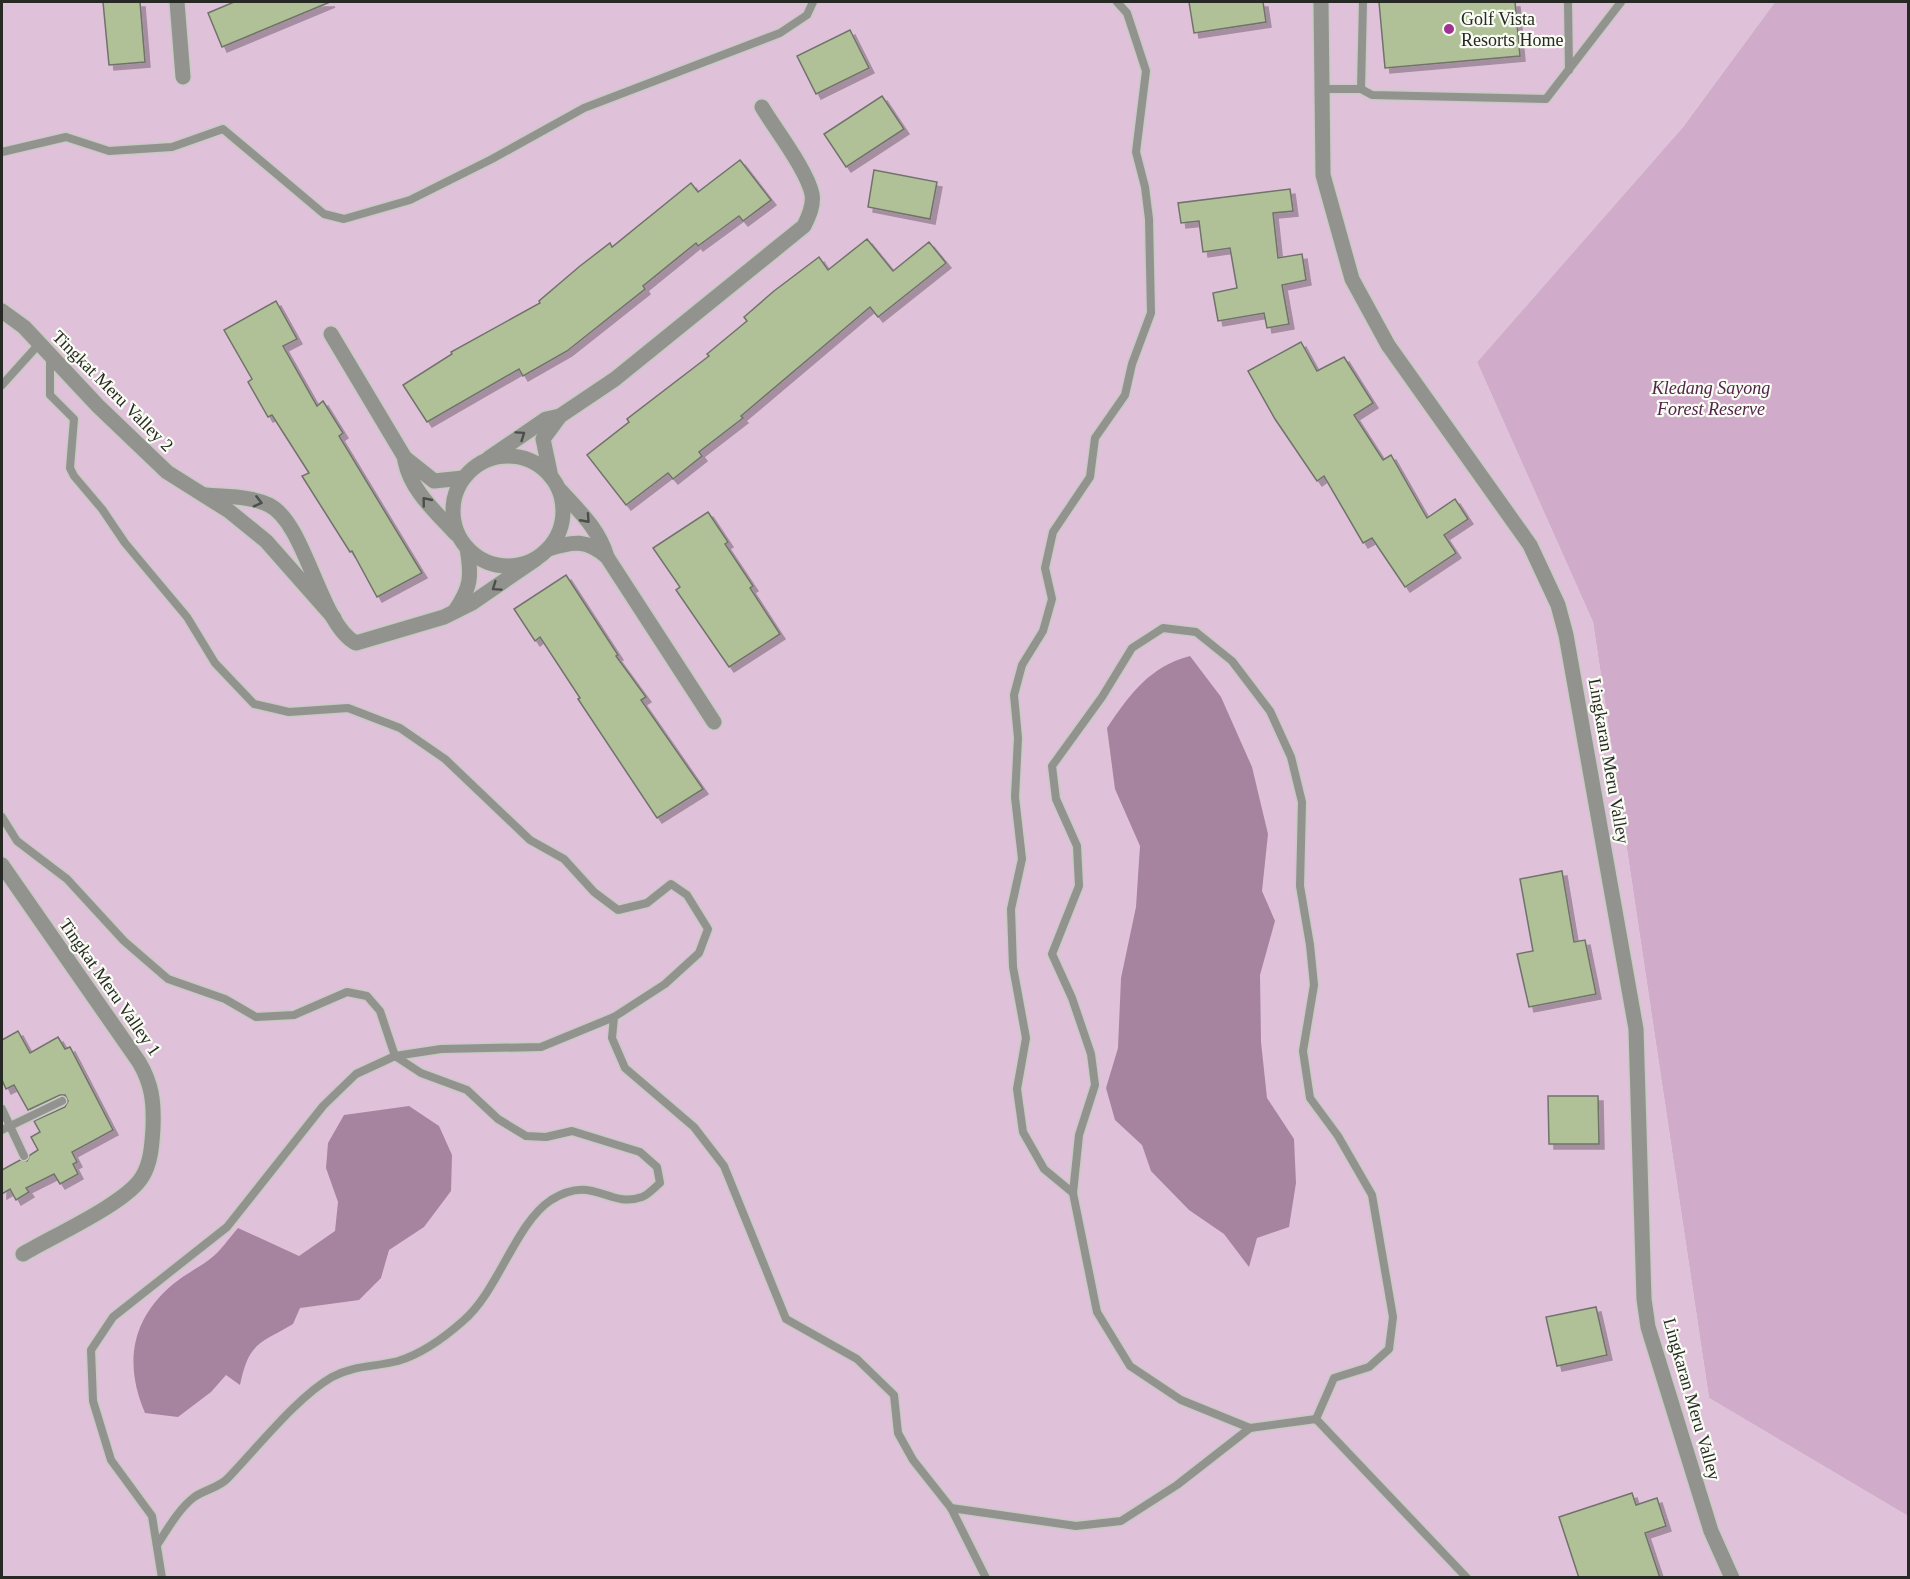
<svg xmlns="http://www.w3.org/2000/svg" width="1910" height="1579" font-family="Georgia,serif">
<defs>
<filter id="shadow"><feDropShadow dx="5" dy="5" stdDeviation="0" flood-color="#0004"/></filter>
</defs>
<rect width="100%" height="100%" fill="#eaeee5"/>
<path fill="#e0c1da" d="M2 2H1775L1683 127 1477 362 1593 622 1709 1398 1908 1516V1577L2 1578Z"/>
<path fill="#d1acca" d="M1775 2H1908V1516L1709 1398 1593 622 1477 362 1683 127Z"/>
<g fill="#a6839f">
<path d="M1190 656 1221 697 1252 767 1268 834 1262 891 1275 921 1260 975 1261 1042 1267 1098 1294 1139 1296 1183 1289 1227 1257 1238 1249 1267 1224 1234 1189 1210 1151 1171 1142 1145 1115 1120 1106 1088 1118 1048 1121 978 1136 907 1140 846 1115 789 1107 728C1130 694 1149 667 1190 656Z"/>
<path d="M409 1106 439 1126 452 1155 451 1191 424 1227 389 1250 381 1278 359 1300 300 1308 293 1324C259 1344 249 1342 240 1385L226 1375 211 1392 178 1417 145 1413C124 1364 131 1320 172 1285 184 1275 198 1268 210 1259 221 1251 229 1238 238 1228L299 1256 335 1231 338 1202 326 1168 328 1143 344 1115Z"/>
</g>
<g fill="#b0c097" stroke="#70736b" stroke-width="1.5" filter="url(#shadow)">
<path d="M103 2H140L145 62 109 65Z"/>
<path d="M234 2H330L222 47 208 13Z"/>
<path d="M1189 2H1263L1266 22 1194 33Z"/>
<path d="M1379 2H1515L1520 56 1385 68Z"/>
<path d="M850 30 869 68 816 94 797 56Z"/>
<path d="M882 96 904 129 846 167 824 134Z"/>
<path d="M740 160 771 200 743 221 739 216 698 246 696 243 643 286 645 289 567 351 523 376 519 369 427 422 403 385 452 354 451 352 540 303 539 301 580 266 610 243 612 247 691 183 698 192Z"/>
<path d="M874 170 937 182 930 219 868 207Z"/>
<path d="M1290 189 1293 211 1273 213 1278 258 1302 254 1306 280 1282 285 1289 324 1267 328 1264 313 1218 321 1213 293 1237 288 1230 248 1203 252 1199 221 1181 223 1178 203Z"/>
<path d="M867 239 893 271 929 242 946 263 878 317 870 307 741 416 743 418 699 452 702 456 673 479 668 473 626 505 587 455 629 422 627 419 709 356 707 354 747 321 744 317 774 291 819 257 828 270Z"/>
<path d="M276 301 297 339 283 346 317 406 323 401 343 433 339 436 422 573 377 597 352 551 350 552 302 476 309 473 272 415 268 417 248 382 252 379 224 330Z"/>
<path d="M1301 342 1317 371 1344 357 1373 403 1354 415 1383 460 1391 455 1427 518 1455 499 1468 519 1444 535 1456 553 1405 587 1372 538 1363 543 1324 476 1317 481 1275 419 1248 371Z"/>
<path d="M708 512 728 542 725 544 753 586 750 588 780 634 729 667 676 590 680 587 653 548Z"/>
<path d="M566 575 618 655 616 656 646 697 641 700 703 789 657 818 578 699 580 698 540 637 535 641 514 609Z"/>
<path d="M1562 871 1574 942 1585 940 1596 994 1529 1007 1517 954 1533 951 1520 879Z"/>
<path d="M18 1031 30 1053 58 1037 65 1049 70 1047 113 1130 72 1152 77 1162 73 1164 78 1174 60 1184 54 1174 26 1188 29 1192 16 1200 10 1189 2 1194V1170L20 1160 27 1161 30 1155 38 1150 31 1137 40 1132 34 1121 65 1107 68 1101 65 1095H60L28 1110 14 1085 6 1089 2 1080V1040Z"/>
<path d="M1548 1096H1598L1599 1144H1549Z"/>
<path d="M1596 1307 1607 1355 1557 1366 1546 1317Z"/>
<path d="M1632 1493 1636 1505 1657 1498 1666 1526 1645 1533 1660 1578H1579L1559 1517Z"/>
</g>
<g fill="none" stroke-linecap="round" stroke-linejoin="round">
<defs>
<g id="service">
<path d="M1568 2 1569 70"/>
<path d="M1321 89H1361L1372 95 1546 99 1621 2"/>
<path d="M1361 89 1363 2"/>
<path d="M2 152 66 137 109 151 172 147 223 129 324 214 344 219 410 200 492 159 584 108 780 33 807 15 813 2"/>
<path d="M50 356V395L74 419 70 468 74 476 102 509 125 543 187 617 215 663 254 704 289 712 348 708 400 728 445 759 530 840 564 859 594 892 618 910 647 903 671 884 687 895 708 929 699 953 665 984 614 1017 541 1047 441 1049 395 1056 356 1074 323 1106 227 1227 113 1317 91 1350 93 1401 111 1460 152 1516 162 1578"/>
<path d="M2 385 39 344"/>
<path d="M2 817 17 841 67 879 124 941 168 979 225 999 256 1017 294 1015 347 992 367 996 380 1011 395 1056 421 1073 467 1090 498 1119 526 1136 546 1137 572 1131 640 1152 657 1167 660 1183C654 1188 648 1195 642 1197 608 1209 594 1173 551 1200 515 1224 499 1290 463 1321 445 1337 421 1354 398 1361 375 1367 354 1365 332 1377 297 1397 257 1448 228 1478 219 1488 203 1490 193 1498 178 1510 167 1530 157 1545"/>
<path d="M614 1017 612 1038 625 1068 694 1127 724 1166 786 1319 857 1359 894 1395 898 1433 913 1460 951 1508 986 1578"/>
<path d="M2 1109 24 1156"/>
<path d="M2 1130 62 1101"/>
<path d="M1073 1193 1044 1169 1023 1132 1017 1089 1026 1038 1013 967 1011 909 1022 859 1015 797 1018 738 1014 695 1022 665 1043 631 1052 599 1045 568 1053 532 1090 477 1095 438 1125 395 1132 364 1151 313 1149 219 1145 187 1136 152 1146 71 1127 13 1117 2"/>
<path d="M1250 1428 1181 1400 1130 1366 1097 1312 1073 1193 1079 1135 1095 1085 1091 1054 1072 998 1052 954 1079 886 1077 846 1056 799 1052 766 1102 697 1132 648 1163 628 1196 632 1232 661 1270 711 1291 757 1302 802 1300 886 1310 945 1314 985 1303 1051 1310 1098 1338 1136 1372 1195 1393 1317 1389 1349 1369 1367 1334 1378 1316 1419"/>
<path d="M951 1508 1076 1526 1121 1521 1177 1485 1250 1428 1316 1419 1467 1578"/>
</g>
<g id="minor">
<path d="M177 2 183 77"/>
<path d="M1321 2 1323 175 1352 279 1388 345 1530 545 1558 605 1566 635 1636 1029 1644 1299 1648 1327 1711 1531 1732 1578"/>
<path d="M2 311 24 327 98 406 167 472 229 511 266 541 334 618"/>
<path d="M331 334 405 458 434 481 463 478"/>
<circle cx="508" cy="511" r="55"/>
<path d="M489 458 546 419 560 416"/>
<path d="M405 461C411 491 436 512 456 534"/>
<path d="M551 477 543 439 560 416 615 379 804 226C809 216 814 205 812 194 807 170 775 129 762 107"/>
<path d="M560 490C579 511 599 529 607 557"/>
<path d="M206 495C226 497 251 496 269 505 306 523 320 625 356 643L444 617 472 603 536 559"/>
<path d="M548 549C573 541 587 539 607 557L714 722"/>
<path d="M455 611C471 587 472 577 467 548"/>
<path d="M2 865 139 1062C152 1084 154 1102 153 1128 152 1144 151 1163 142 1177 127 1203 51 1237 23 1254"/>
</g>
</defs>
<use href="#service" stroke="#c7cbc2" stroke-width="11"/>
<use href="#minor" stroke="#c7cbc2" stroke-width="18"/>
<use href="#service" stroke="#92938f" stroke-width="8"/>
<use href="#minor" stroke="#92938f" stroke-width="15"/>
</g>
<defs><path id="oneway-chevron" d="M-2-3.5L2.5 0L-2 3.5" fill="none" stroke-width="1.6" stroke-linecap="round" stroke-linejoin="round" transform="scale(1.5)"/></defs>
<g stroke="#4c4e4a">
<use href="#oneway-chevron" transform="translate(521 435) rotate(-35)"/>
<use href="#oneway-chevron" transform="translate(426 501) rotate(-129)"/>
<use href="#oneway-chevron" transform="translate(258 502) rotate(14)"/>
<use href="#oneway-chevron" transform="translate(586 519) rotate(48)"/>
<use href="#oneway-chevron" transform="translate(496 587) rotate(145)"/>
</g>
<circle fill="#9f3292" stroke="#f8fcf2" stroke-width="2" cx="1449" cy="29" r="6"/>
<g text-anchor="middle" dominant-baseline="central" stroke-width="4.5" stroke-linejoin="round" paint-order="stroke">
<g font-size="18" fill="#272925" stroke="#f8fcf2" text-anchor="start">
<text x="1461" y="19">Golf Vista<tspan x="1461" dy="21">Resorts Home</tspan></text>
</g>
<g font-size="18" font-style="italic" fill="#52244b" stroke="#f8fcf2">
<text x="1711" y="388">Kledang Sayong<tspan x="1711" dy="21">Forest Reserve</tspan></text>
</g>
<g font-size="18" fill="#272925" stroke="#f8fcf2">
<text transform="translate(113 391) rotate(45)">Tingkat Meru Valley 2</text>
<text transform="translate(1609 761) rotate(80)">Lingkaran Meru Valley</text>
<text transform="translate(110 987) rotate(55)">Tingkat Meru Valley 1</text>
<text transform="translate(1692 1399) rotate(74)">Lingkaran Meru Valley</text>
</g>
</g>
<rect width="1910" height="1579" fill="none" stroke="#272925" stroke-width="6"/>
</svg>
